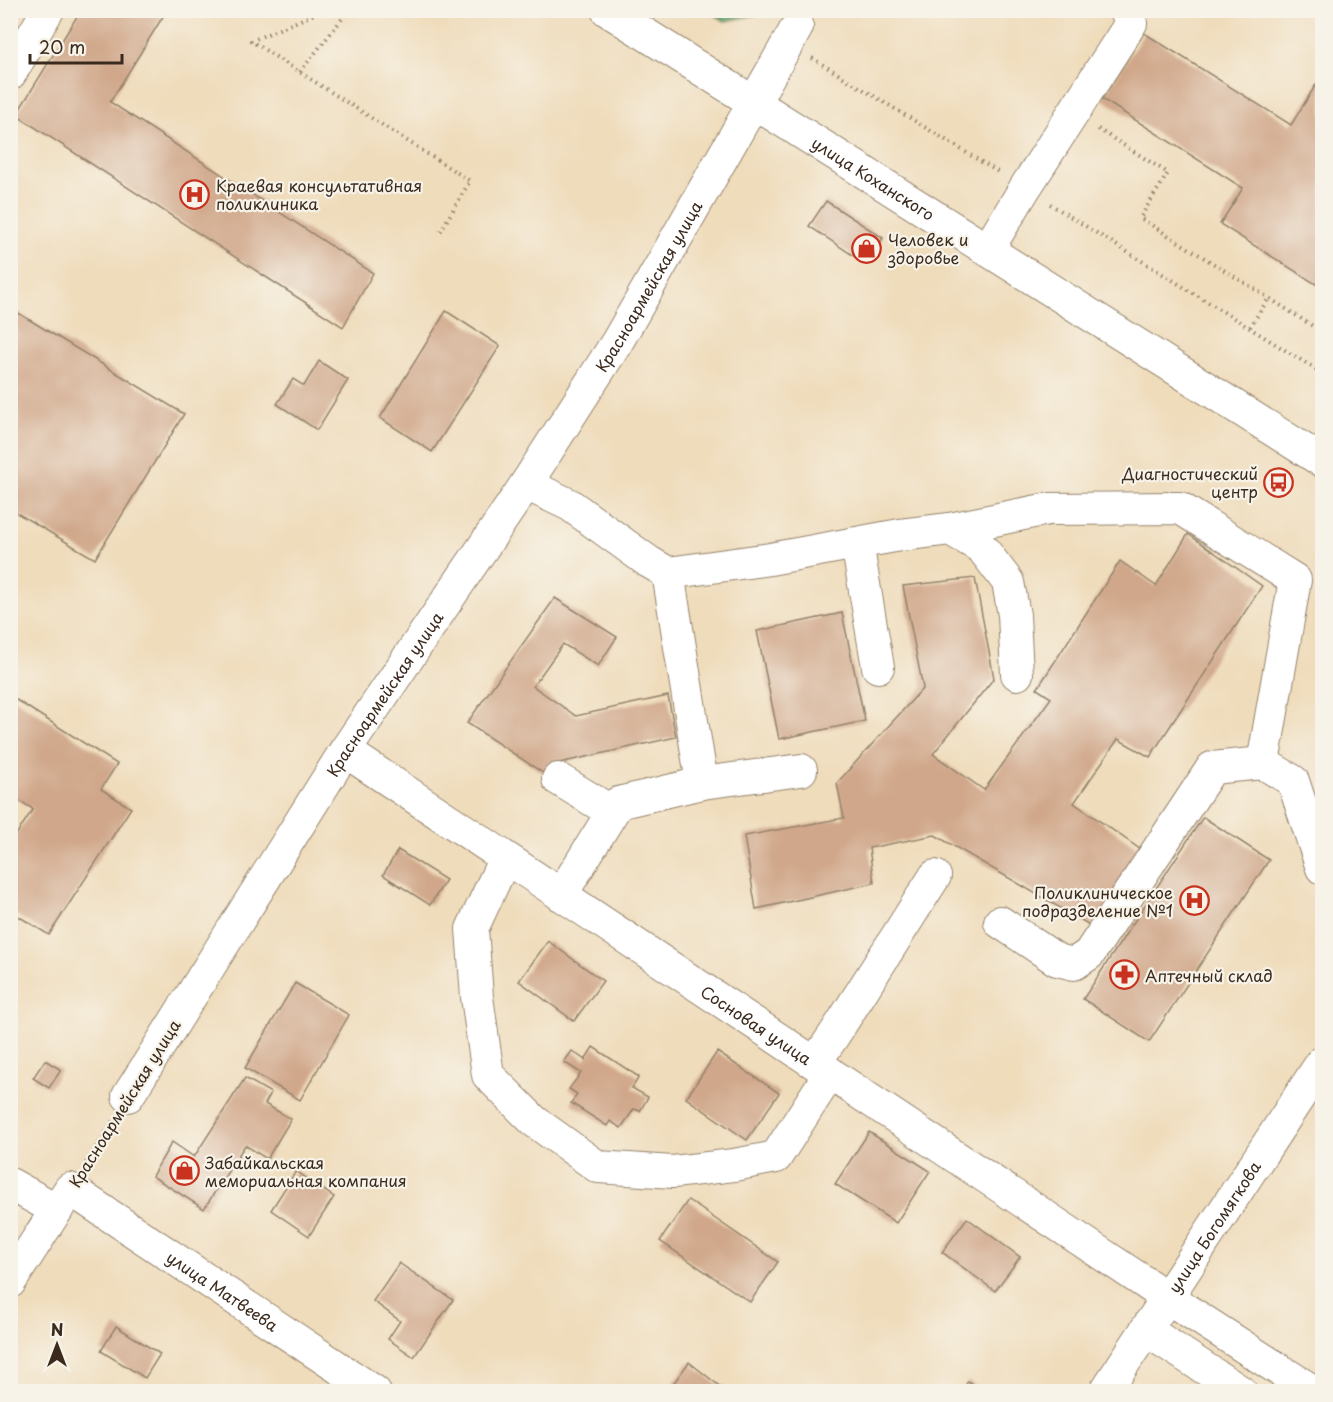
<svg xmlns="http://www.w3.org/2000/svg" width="1333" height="1402" font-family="'Playpen Sans',sans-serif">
<defs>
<pattern id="forest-firs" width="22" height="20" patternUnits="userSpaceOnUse" patternTransform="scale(1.5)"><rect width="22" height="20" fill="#6ab075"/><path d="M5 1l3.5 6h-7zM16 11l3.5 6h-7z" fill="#588f5f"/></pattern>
</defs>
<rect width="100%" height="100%" fill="#f7f3e8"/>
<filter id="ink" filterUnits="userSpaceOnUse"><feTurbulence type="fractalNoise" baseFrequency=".0167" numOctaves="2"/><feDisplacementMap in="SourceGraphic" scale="12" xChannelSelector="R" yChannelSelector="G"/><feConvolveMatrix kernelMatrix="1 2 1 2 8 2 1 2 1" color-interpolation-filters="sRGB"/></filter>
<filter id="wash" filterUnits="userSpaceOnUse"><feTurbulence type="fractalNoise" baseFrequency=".008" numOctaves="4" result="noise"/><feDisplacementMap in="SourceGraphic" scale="24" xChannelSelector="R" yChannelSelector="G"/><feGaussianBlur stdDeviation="1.35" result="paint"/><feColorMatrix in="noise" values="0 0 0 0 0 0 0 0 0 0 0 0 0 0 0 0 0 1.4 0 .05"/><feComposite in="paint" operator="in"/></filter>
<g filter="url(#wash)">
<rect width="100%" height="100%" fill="#efdcbb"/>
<path fill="url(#forest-firs)" stroke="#526d4a" stroke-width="1.5" d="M709 11H777L725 21Z"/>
<g id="blocks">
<g fill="#d0a78a">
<path d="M81 10H167L110 102 373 273 343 327 16 115Z"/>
<path d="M1144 33 1291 125 1322 75V288L1220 224 1243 188 1102 99Z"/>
<path d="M826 201 883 238 866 264 809 226Z"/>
<path d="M10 308 184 414 95 559 10 509Z"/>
<path d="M446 311 500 346 432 452 380 418Z"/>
<path d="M319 361 348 380 317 430 277 404 293 379 304 386Z"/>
<path d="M1188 534 1262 586 1150 757 1118 739 1074 803 1144 852 1093 927 935 835 869 848 874 883 756 909 744 836 844 818 837 783 923 688 903 586 975 578 994 678 933 754 984 790 1051 698 1037 689 1120 561 1156 586Z"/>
<path d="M555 598 617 637 598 666 563 644 533 686 576 716 668 696 676 737 555 764 546 775 467 723Z"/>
<path d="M842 613 865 721 779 739 757 631Z"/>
<path d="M10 696 117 764 101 789 131 808 49 935 10 911V844L33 809 10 795Z"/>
<path d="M1203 817 1269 860 1149 1042 1083 999Z"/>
<path d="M398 850 446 880 430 905 383 875Z"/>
<path d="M548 941 603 981 574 1021 519 981Z"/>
<path d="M295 983 349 1015 300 1100 245 1068Z"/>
<path d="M593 1047 639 1077 632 1088 648 1097 640 1111 634 1109 621 1128 610 1121 607 1126 571 1103 577 1094 569 1089 581 1073 564 1062 572 1051 585 1060Z"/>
<path d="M717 1052 779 1093 747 1140 686 1098Z"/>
<path d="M45 1060 61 1070 49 1088 33 1078Z"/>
<path d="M245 1078 271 1093 265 1104 291 1119 267 1159 245 1145 204 1209 152 1176 172 1142 194 1157Z"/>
<path d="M869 1132 930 1171 896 1223 835 1184Z"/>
<path d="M296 1171 334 1197 309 1236 271 1210Z"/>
<path d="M688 1200 778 1262 750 1302 660 1241Z"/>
<path d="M967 1218 1020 1257 995 1291 942 1252Z"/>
<path d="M399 1263 453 1300 414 1357 388 1339 400 1321 373 1301Z"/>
<path d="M116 1326 160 1354 145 1378 101 1351Z"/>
<path d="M689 1362 727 1392H667Z"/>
<path d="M968 1381 984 1392H962Z"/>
</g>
</g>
</g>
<g filter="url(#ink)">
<use href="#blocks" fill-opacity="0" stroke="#95836c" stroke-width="1.5"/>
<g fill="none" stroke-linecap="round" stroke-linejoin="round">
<defs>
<g id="minor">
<path id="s1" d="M607 10 1322 461"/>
<path d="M10 74 48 10"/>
<path d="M988 249 1025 188 1131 23 1126 10"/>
<path d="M526 484 570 505 649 562 668 573 770 559 900 535 950 529 982 548 1008 582 1014 615 1017 674"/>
<path d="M950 529 1048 509 1180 508 1295 580 1263 763"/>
<path d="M857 543 878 667"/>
<path d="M668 573 702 783"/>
<path id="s2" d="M345 751 1168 1298 1314 1392"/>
<path d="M558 779 612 812"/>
<path d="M505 858 472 929 477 997 488 1075 534 1121 598 1167 673 1172 734 1165 776 1157 830 1073"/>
<path d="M561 895 618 803 702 783 801 770"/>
<path d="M1000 922 1057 960 1074 964 1089 954 1212 768 1263 763 1293 781 1322 868"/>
<path d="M815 1063 836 1032 935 876"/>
<path id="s3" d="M128 1096 345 751 526 484 617 342 797 27"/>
<path d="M10 1184 57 1210"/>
<path id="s4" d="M10 1282 70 1189 375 1392"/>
<path d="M1146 1330 1241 1392"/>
<path id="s5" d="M1105 1392 1322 1062"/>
</g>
</defs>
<use href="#minor" stroke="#95836c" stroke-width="34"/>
<g stroke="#95836c" stroke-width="4" stroke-dasharray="1.5 4.5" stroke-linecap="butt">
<path d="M324 10 251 41 470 181 440 232"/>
<path d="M812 58 998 172"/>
<path d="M300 72 349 10"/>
<path d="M1098 129 1168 173 1140 218 1269 298"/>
<path d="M1050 204 1322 373"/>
<path d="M1250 327 1269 298 1322 332"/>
<path d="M86 1163 113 1121"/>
</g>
<use href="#minor" stroke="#fff" stroke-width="32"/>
</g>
</g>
<defs>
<symbol id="hospital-ring" viewBox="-11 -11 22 22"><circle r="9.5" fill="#f7f3e8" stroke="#c8321e" stroke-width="1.5"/><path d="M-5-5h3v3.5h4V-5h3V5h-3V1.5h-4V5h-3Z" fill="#c8321e"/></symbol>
<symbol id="shop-ring" viewBox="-11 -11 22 22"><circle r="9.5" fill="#f7f3e8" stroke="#c8321e" stroke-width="1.5"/><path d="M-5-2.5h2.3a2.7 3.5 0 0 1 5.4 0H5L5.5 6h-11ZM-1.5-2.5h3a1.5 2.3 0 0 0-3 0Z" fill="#c8321e"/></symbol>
<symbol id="bus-ring" viewBox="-11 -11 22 22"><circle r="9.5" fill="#f7f3e8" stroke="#c8321e" stroke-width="1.5"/><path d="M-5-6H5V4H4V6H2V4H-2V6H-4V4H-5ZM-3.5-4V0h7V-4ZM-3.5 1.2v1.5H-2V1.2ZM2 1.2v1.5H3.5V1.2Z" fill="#c8321e"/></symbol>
<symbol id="pharmacy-ring" viewBox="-11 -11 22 22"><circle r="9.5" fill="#f7f3e8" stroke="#c8321e" stroke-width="1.5"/><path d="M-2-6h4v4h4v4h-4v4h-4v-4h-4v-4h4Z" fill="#c8321e"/></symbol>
</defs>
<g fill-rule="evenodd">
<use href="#hospital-ring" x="178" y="178" width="33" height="33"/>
<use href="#shop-ring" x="850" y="232" width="33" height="33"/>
<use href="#bus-ring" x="1262" y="466" width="33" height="33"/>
<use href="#hospital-ring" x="1178" y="884" width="33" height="33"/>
<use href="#pharmacy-ring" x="1108" y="958" width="33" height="33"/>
<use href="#shop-ring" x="168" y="1154" width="33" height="33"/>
</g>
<g text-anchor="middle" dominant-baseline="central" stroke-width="4.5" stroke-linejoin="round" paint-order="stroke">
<g font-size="16" fill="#3b2a1e" stroke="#f7f3e8">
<text stroke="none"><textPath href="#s1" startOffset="315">улица Коханского</textPath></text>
<text stroke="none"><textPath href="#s3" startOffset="963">Красноармейская улица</textPath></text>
<text stroke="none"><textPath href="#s3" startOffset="477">Красноармейская улица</textPath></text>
<text stroke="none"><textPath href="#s2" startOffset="494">Сосновая улица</textPath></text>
<text transform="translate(124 1103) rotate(-58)">Красноармейская улица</text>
<text stroke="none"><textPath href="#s5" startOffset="198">улица Богомягкова</textPath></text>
<text stroke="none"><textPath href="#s4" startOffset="294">улица Матвеева</textPath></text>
</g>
<g font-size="16" fill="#3b2a1e" stroke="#f7f3e8" text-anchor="start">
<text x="216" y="185">Краевая консультативная<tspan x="216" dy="18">поликлиника</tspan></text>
<text x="888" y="239">Человек и<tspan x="888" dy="18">здоровье</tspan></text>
<text x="1258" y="473" text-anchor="end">Диагностический<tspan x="1258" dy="18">центр</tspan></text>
<text x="1173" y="892" text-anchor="end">Поликлиническое<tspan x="1173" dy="18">подразделение №1</tspan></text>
<text x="1145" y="975">Аптечный склад</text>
<text x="205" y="1162">Забайкальская<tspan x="205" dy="18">мемориальная компания</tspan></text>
</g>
</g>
<rect width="1333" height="1402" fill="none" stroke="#f7f3e8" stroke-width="36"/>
<g transform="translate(57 1345)" stroke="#f7f3e8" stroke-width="4.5" paint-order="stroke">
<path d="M0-4.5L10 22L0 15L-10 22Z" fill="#3b2a1e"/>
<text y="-9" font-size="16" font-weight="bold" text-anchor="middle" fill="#3b2a1e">N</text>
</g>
<path d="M30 54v9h92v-9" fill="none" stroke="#3b2a1e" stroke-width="3"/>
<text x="39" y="54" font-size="18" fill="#3b2a1e" stroke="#f7f3e8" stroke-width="4.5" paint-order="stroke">20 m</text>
</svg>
